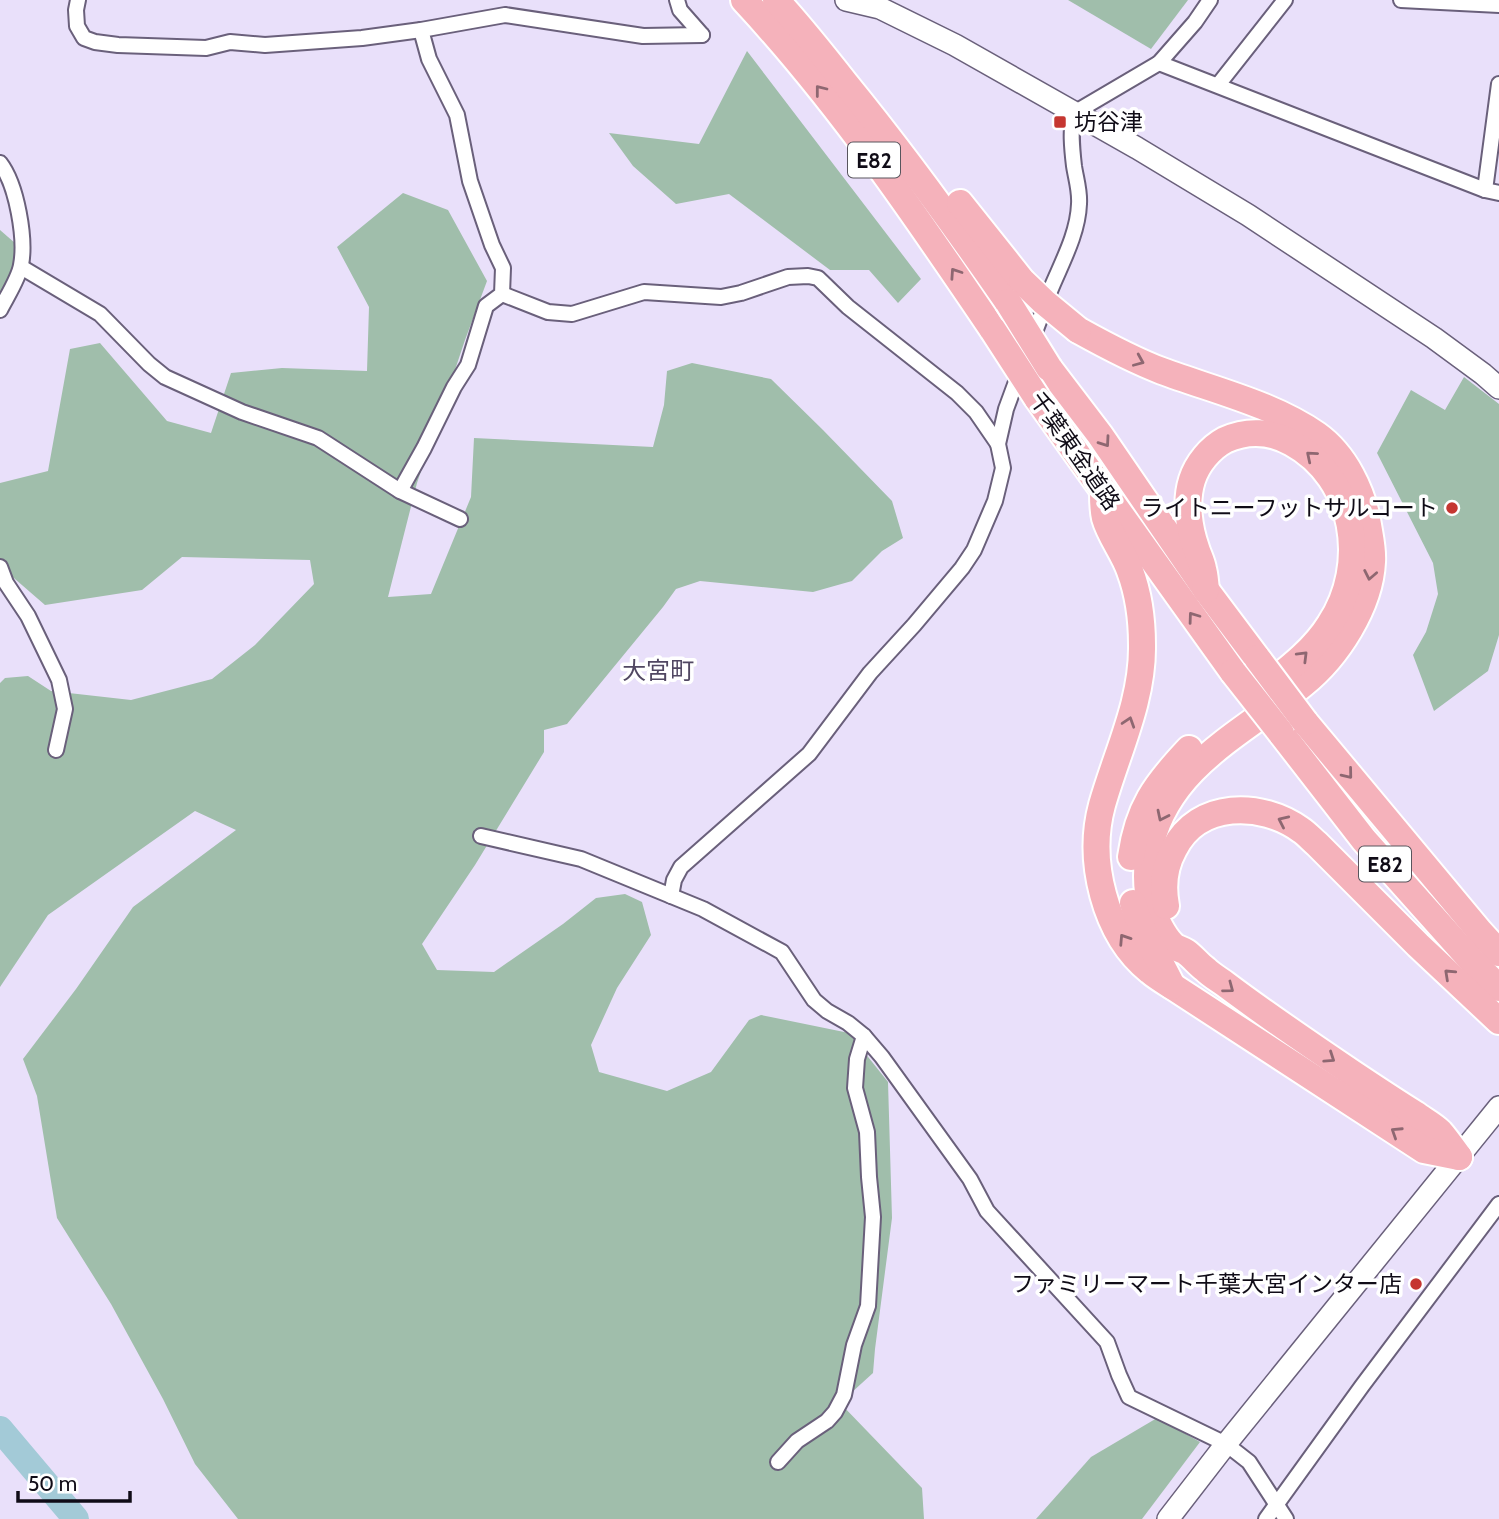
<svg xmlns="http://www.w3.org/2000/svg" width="1499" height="1519" font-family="Cabin,'Noto Sans JP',sans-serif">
<rect width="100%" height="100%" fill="#e9e0fa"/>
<g fill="#a0beab">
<path d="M1068 0H1188L1151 49Z"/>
<path d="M747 51 921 279 898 303 869 270H830L729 194 676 204 633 166 609 133 699 144Z"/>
<path d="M403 193 448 210 487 281 465 340 417 483 388 597 431 594 471 497 474 438 653 447 664 405 667 371 692 363 771 379 823 430 892 501 903 538 882 551 852 581 813 592 700 581 676 589 663 607 567 724 544 730V752L475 865 422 944 437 970 494 972 563 924 596 898 625 894 642 902 651 935 617 988 591 1045 599 1072 667 1091 711 1072 749 1020 761 1015 849 1033 888 1082 892 1218 875 1349 873 1373 840 1403 922 1488 924 1519H238L195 1464 163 1399 111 1304 57 1218 37 1096 23 1059 76 989 133 907 236 830 195 811 48 915 0 987V683L5 678 28 676 51 691 131 700 212 679 255 645 314 584 310 560 182 557 142 590 45 605 0 566V483L48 471 70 349 100 343 167 421 211 433 231 373 282 368 367 371 369 307 337 247Z"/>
<path d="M0 230 23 250 0 293Z"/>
<path d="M1464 377 1499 404V635L1488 671 1434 711 1413 655 1426 632 1438 594 1433 563 1377 453 1411 390 1445 410Z"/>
<path d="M1157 1418 1200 1442 1142 1519H1036L1091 1457Z"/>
</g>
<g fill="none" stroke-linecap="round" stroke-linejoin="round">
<path stroke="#a3cad7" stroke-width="26" d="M0 1429 76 1519"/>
<defs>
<g id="street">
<path d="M78 0 76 10 77 26 84 38 95 42 118 45 206 48 230 42 265 45 362 38 421 30 505 15 643 36 702 35"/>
<path d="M677 0 680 10 702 35"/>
<path d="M1401 0 1499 5"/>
<path d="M1159 63 1485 190 1499 193"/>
<path d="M1218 85 1285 0"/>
<path d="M0 163C17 185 26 239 21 265 19 278 6 298 0 310"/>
<path d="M1485 190 1499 84"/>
<path d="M21 267 100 314 149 364 165 377 242 412 318 438 400 491 460 519"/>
<path d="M502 294 548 312 572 314 644 292 721 297 741 293 788 277 808 276 818 278 848 307 957 393 976 412 998 444"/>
<path d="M1031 342C1038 325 1044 308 1050 291 1061 264 1078 234 1079 204 1080 191 1076 179 1074 166 1072 149 1070 130 1074 113L1159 63 1195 22 1210 0"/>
<path d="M400 491 424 448 454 387 468 365 486 306 502 294 503 268 492 245 470 181 457 115 429 59 421 30"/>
<path d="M0 567 6 583 28 616 59 680 65 709 56 750"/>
<path d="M481 836 581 859 703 909 782 952 814 1000 827 1011 848 1023 864 1036 882 1057 970 1179 987 1211 1107 1342 1119 1375 1129 1397 1226 1444 1249 1462 1286 1519"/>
<path d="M671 896 674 880 681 867 809 754 870 673 914 625 962 568 974 550 995 501 1003 468 998 444 1006 409 1020 371"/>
<path d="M778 1462 797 1441 827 1421 835 1412 844 1395 854 1345 868 1306 873 1217 869 1177 867 1132 855 1088 857 1059 864 1036"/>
<path d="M1266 1519 1362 1386 1499 1204"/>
</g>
<g id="secondary">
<path d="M846 0 880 8 955 45 1137 148 1248 215 1434 338 1483 374 1499 388"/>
<path d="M1168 1519 1226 1444 1499 1107"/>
</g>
<g id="highway">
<path d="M744 0C838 101 916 216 993 330"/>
<path d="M776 0C800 26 823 55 845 83 903 154 956 227 1008 302"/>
<path d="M960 203 1022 281"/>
<path d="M1078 330C1105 345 1133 360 1162 371 1213 390 1273 404 1317 435 1345 455 1363 492 1368 525 1370 537 1373 550 1372 562 1370 606 1337 657 1303 684 1247 731 1170 764 1151 843 1146 865 1145 888 1152 910 1157 922 1165 939 1175 947 1179 949 1183 950 1186 952 1193 957 1198 964 1205 969 1211 975 1218 979 1225 984 1266 1015 1309 1044 1352 1073 1373 1087 1394 1101 1415 1114 1423 1120 1433 1125 1440 1132 1447 1140 1453 1149 1459 1157"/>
<path d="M1049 368 1100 435 1206 590 1257 658"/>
<path d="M1037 398 1233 672"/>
<path d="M1103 492C1103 500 1103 510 1105 518 1110 536 1124 553 1130 571 1139 595 1142 619 1142 645 1143 701 1117 752 1102 805 1087 860 1104 934 1150 971 1157 977 1164 981 1172 986L1424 1150 1459 1157"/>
<path d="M1206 590C1205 583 1205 575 1203 569 1202 562 1198 555 1196 548 1189 528 1185 502 1192 480 1197 464 1210 448 1225 440 1247 430 1271 431 1292 443 1356 478 1369 565 1330 624 1312 653 1283 673 1257 694"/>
<path d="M1305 722 1480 932 1499 953"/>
<path d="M1281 733 1364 840 1472 961 1499 988"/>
<path d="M1131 857C1138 808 1155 785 1189 749"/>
<path d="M1133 903C1141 933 1159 958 1172 986"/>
<path d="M1166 906C1162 885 1164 867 1174 849 1198 801 1261 801 1301 830 1307 834 1312 840 1317 844L1418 945 1499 1021"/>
</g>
</defs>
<use href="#street" stroke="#6a607b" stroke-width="18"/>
<use href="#secondary" stroke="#6a607b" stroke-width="24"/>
<use href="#highway" stroke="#fff" stroke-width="30"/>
<use href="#street" stroke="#fff" stroke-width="14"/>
<use href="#secondary" stroke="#fff" stroke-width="21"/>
<use href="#highway" stroke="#f5b2bb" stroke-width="26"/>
<defs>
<g id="highway-bridge">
<path d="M1022 281 1044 302 1078 330"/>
<path d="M1008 302 1049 368"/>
<path d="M993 330 1037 398"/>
<path d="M1257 658 1305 722"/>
<path d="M1233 672 1281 733"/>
</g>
</defs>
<use href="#highway-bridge" stroke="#fff" stroke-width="30" stroke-linecap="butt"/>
<use href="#highway-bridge" stroke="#f5b2bb" stroke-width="26"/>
</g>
<defs><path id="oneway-chevron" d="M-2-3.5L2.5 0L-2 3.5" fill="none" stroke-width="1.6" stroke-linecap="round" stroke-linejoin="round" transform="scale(1.75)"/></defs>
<g stroke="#8e6771">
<use href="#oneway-chevron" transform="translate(820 90) rotate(-128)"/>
<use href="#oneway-chevron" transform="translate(955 273) rotate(-124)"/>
<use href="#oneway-chevron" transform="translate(1139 361) rotate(23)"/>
<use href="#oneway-chevron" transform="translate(1105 442) rotate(55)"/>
<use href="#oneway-chevron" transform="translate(1311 456) rotate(-140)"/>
<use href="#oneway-chevron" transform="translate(1370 575) rotate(101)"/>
<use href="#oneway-chevron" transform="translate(1193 617) rotate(-126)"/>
<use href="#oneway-chevron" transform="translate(1303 656) rotate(-45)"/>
<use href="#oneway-chevron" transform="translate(1129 722) rotate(-72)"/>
<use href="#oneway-chevron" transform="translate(1348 774) rotate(51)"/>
<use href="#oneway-chevron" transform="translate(1162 816) rotate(116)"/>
<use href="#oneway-chevron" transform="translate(1283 821) rotate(-155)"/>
<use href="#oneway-chevron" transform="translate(1124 939) rotate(-123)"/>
<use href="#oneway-chevron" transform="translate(1449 974) rotate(-137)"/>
<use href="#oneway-chevron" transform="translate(1229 988) rotate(37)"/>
<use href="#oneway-chevron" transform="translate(1330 1058) rotate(34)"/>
<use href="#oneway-chevron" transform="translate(1396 1132) rotate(-147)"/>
</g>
<g fill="#c53631" stroke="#fff" stroke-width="2.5">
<rect x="1053" y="115" width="14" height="14" rx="3.5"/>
<circle cx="1452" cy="508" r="7"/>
<circle cx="1416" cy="1284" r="7"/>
</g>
<g text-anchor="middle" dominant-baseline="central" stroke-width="7" stroke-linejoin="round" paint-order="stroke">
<g fill="#fff" stroke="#58555d" stroke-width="2">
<rect x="848" y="142.5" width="52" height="35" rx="5"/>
<rect x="1359" y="846.5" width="52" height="35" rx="5"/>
</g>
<g font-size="21" font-weight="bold" fill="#100c17">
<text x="874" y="160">E82</text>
<text x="1385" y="864">E82</text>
</g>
<g font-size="23" fill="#100c17" stroke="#fff" text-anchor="end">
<text x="1074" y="122" text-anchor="start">坊谷津</text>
<text x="1438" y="508">ライトニーフットサルコート</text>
<text x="1402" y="1284">ファミリーマート千葉大宮インター店</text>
</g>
<g font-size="23" fill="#100c17" stroke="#fff">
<text transform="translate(1075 451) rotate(55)">千葉東金道路</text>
</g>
<g font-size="24" fill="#514762" stroke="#fff">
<text x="658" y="670">大宮町</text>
</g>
</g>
<path d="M18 1491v10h112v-10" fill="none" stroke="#100c17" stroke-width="3.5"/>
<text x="28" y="1491" font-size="21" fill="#100c17" stroke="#ffffff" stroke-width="5" paint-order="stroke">50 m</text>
</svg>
